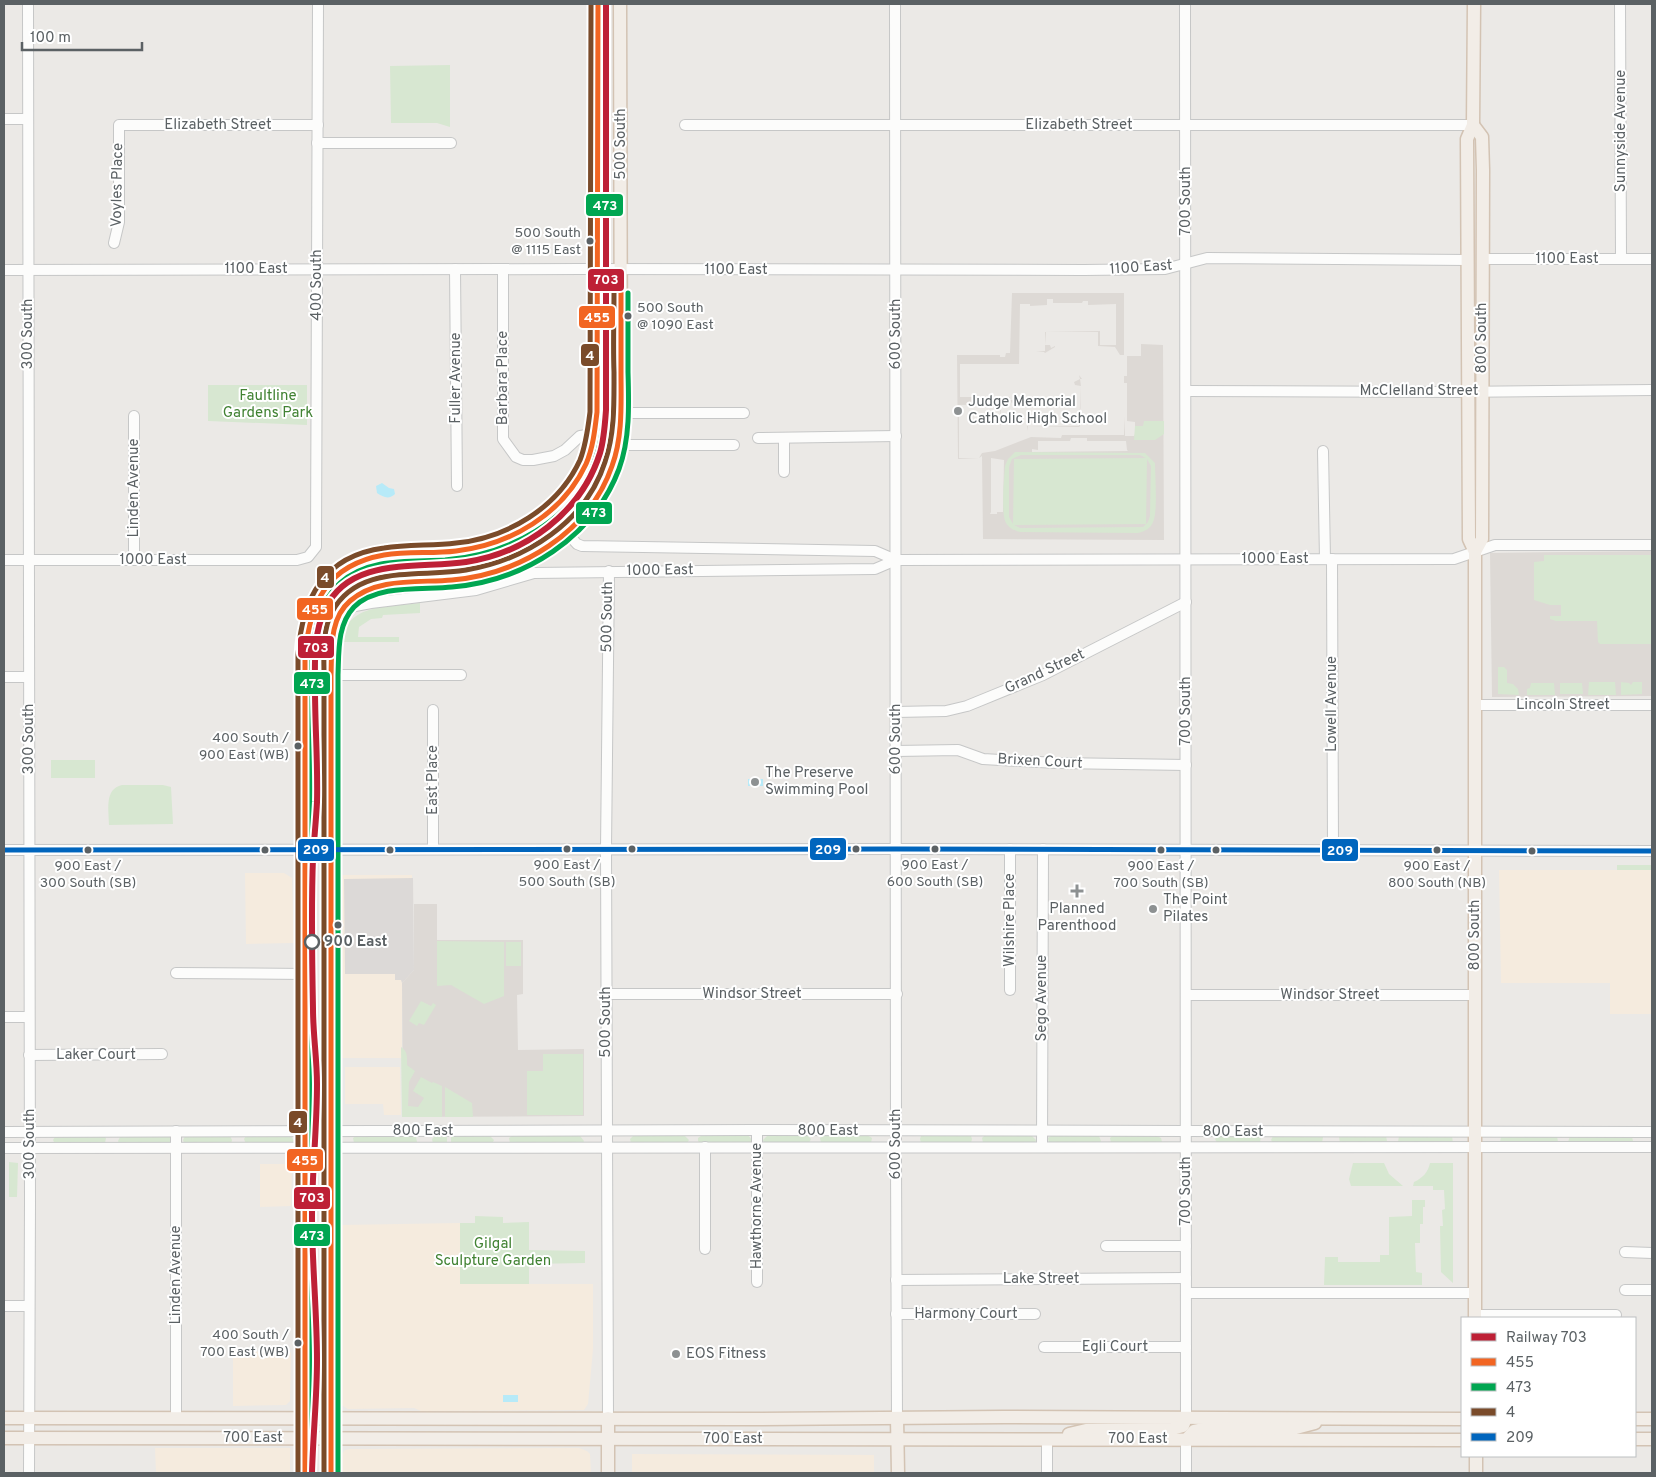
<svg xmlns="http://www.w3.org/2000/svg" width="1656" height="1477" font-family="Overpass,sans-serif">
<rect width="100%" height="100%" fill="#ebe9e6"/>
<g fill="#f5ebde">
<path d="M1499 870H1652V1014H1610V983H1501Z"/>
<path d="M245 873H284L292 878 294 943 246 944Z"/>
<path d="M342 875H412L411 969 402 977V1058H342Z"/>
<path d="M345 1067H400L401 1115H384L383 1104H345Z"/>
<path d="M260 1164H292L291 1206 260 1207Z"/>
<path d="M460 1223 461 1284H593V1349L588 1404 584 1410 421 1411 414 1408 348 1409 338 1403 337 1399V1236H341V1225Z"/>
<path d="M288 1351 291 1353 290 1401 286 1405 233 1406V1352Z"/>
<path d="M155 1448H290V1473H156Z"/>
<path d="M579 1448 587 1451 590 1454 591 1473H340V1456L345 1450 350 1449Z"/>
<path d="M632 1454 874 1455V1473H632Z"/>
</g>
<path fill="#dcd9d7" d="M413 878 414 970 402 983 401 980H395V974H345L344 879Z"/>
<g fill="#ddd9d5" fill-rule="evenodd">
<path d="M1012 293H1124V376H1127V356H1141V344L1163 345 1164 540 983 539 982 456 979 458 958 459 957 355H1000V357H1005L1006 353H1010ZM1047 299H1053V303H1082L1083 301H1088V305L1116 304V345H1100V331L1045 332V351H1036L1044 352 1045 353 1055 347V346L1051 348 1050 345H1045L1046 332H1098V346L1115 347 1120 355H1124V383H1127V417H1125L1124 435H1062L1061 438 1031 437 995 451 982 453 979 458H959V405L1000 404V431H1027L1028 426 1079 427 1080 426 1081 386 1080 379H1082L1079 375 1061 388 1079 375 1080 379 1074 382 1075 385 1081 386 1079 426H1027V431H1000L1001 402 1018 403 1019 400H1010V397H960V364H1019L1020 304H1030V306L1047 305ZM1125 417H1127V421L1135 422V434L1134 436H1125ZM1071 438H1087V441H1126L1127 450 1128 451 1032 452V449L1038 450V441H1070ZM991 458 1004 460 1003 512H997V514H990L991 512Z"/>
<path d="M1652 551V696L1492 697 1490 553Z"/>
<path d="M414 904H437V940H523V994L517 995 518 1050 584 1049V1116L403 1117 402 983 414 970Z"/>
</g>
<g fill="#d7e7d1" fill-rule="evenodd">
<path d="M450 65V127L437 123H391L390 66Z"/>
<path d="M208 385H307V425L208 421Z"/>
<path d="M1144 421H1164V434L1155 440H1134L1135 426H1143Z"/>
<path d="M1015 452 1145 453 1155 463C1155 476 1158 512 1153 522 1150 529 1145 531 1138 533L1020 532C1014 530 1010 529 1006 523 1001 514 1004 479 1005 466L1008 459ZM1021 455H1140L1146 458 1014 459 1013 524 1009 517V467L1012 459ZM1147 459 1151 466 1150 516 1148 522 1143 527 1020 528 1014 525 1146 524Z"/>
<path d="M1544 555H1652V644H1600L1598 642 1597 621H1556L1550 619V616H1561V605H1550L1534 600V562L1544 561Z"/>
<path d="M420 603V613L383 615 382 618 371 619 359 627 358 637H399V642H342C345 603 391 607 420 603Z"/>
<path d="M1498 667H1504L1507 670V683L1513 684 1518 689 1519 695 1498 694Z"/>
<path d="M1589 682H1615L1616 695H1588Z"/>
<path d="M1621 682 1629 683 1631 685 1633 682H1642V694L1621 695Z"/>
<path d="M1531 683H1554L1555 695H1527V689L1530 688Z"/>
<path d="M1560 683H1582L1583 694H1560Z"/>
<rect x="51" y="760" width="44" height="18"/>
<path d="M122 785H163L171 787 173 824 109 825C109 810 104 789 122 785Z"/>
<rect x="1617" y="865" width="35" height="5"/>
<path d="M437 941 504 942V996L484 1004 451 985 437 986Z"/>
<rect x="506" y="942" width="15" height="24"/>
<path d="M421 1001 431 1006 433 1003 436 1005 424 1025 419 1023 417 1026 409 1021Z"/>
<path d="M401 1047C408 1051 407 1058 407 1065L415 1071 409 1082 408 1106 418 1107 424 1098 413 1091 421 1077 432 1083 433 1082 442 1086V1117H402Z"/>
<path d="M543 1054H583V1115H527V1071H543Z"/>
<path d="M445 1087 472 1103 473 1117H445Z"/>
<path d="M748 1135 752 1140 750 1143H700L698 1141V1138L701 1136Z"/>
<path d="M807 1135 811 1139 809 1143H764L763 1140 767 1136Z"/>
<path d="M867 1135 872 1138 871 1143H821L820 1138 824 1136Z"/>
<path d="M1219 1135 1258 1136 1261 1137 1260 1142 1217 1143 1215 1139Z"/>
<path d="M103 1136 106 1138 105 1143 55 1144 53 1140 55 1137Z"/>
<path d="M169 1136 172 1138 170 1144 119 1143 118 1141 120 1137Z"/>
<path d="M185 1136H230L232 1140 231 1144 184 1143 183 1140Z"/>
<path d="M246 1136H291L294 1141 292 1143 246 1144 244 1139Z"/>
<path d="M356 1136H412L416 1137 417 1142 415 1144 354 1143 353 1138Z"/>
<path d="M435 1136H447V1144H433L432 1139Z"/>
<path d="M451 1136H490L494 1140 492 1144H451Z"/>
<path d="M512 1136H580L584 1141 582 1144 510 1143 509 1138Z"/>
<path d="M633 1136H685L689 1140 687 1143H631L630 1139Z"/>
<path d="M921 1136H971L972 1139 971 1143H921L920 1139Z"/>
<path d="M984 1136H1032L1036 1140 1035 1143H983L982 1138Z"/>
<path d="M1051 1136H1099L1101 1141 1099 1144 1049 1143 1048 1138Z"/>
<path d="M1112 1136H1157L1161 1138 1162 1142 1111 1143 1110 1138Z"/>
<path d="M1273 1136H1320L1323 1137 1322 1143 1274 1144 1271 1140Z"/>
<path d="M1342 1136H1386L1387 1141 1340 1143 1339 1137Z"/>
<path d="M1399 1136H1452L1453 1143 1398 1142Z"/>
<path d="M1557 1136 1558 1142H1500L1501 1137Z"/>
<path d="M1570 1136 1632 1137 1633 1141 1632 1143 1568 1142Z"/>
<path d="M9 1162 18 1163 17 1197H9Z"/>
<path d="M1353 1163H1384L1389 1174 1403 1186H1351L1349 1179Z"/>
<path d="M1430 1163H1453V1283L1441 1272 1440 1226H1443L1442 1210 1445 1209 1444 1190H1433V1186H1413L1414 1182C1423 1178 1428 1172 1430 1163Z"/>
<path d="M1412 1200H1425V1207H1423V1224H1420V1243H1415L1416 1272 1422 1273V1285H1324L1325 1257H1338V1262H1380V1255H1389V1217L1412 1216Z"/>
<path d="M475 1216 503 1217V1223L529 1222V1250L585 1251V1263L529 1264V1284H460V1223H475Z"/>
</g>
<g fill="#b7eaf8">
<path d="M382 483 389 488 394 489 395 494C389 500 383 497 377 493L376 486Z"/>
<rect x="748" y="779" width="15" height="7"/>
<rect x="503" y="1395" width="15" height="7"/>
</g>
<g fill="none" stroke-linecap="round" stroke-linejoin="round">
<defs>
<g id="minor">
<path d="M28 4 30 1202 29 1473"/>
<path d="M895 4 896 1161 897 1418"/>
<path d="M1185 4 1186 1418"/>
<path d="M1620 4 1621 259"/>
<path d="M4 119H28"/>
<path d="M685 125H1473"/>
<path d="M317 143H451"/>
<path d="M114 243 119 222V125H318"/>
<path d="M1482 259H1652"/>
<path d="M455 269 457 486"/>
<path d="M503 269V439L516 457 523 460H533L554 456 565 450 580 436 594 434"/>
<path d="M4 270 582 269 1084 270 1165 269 1207 258 1468 260"/>
<path d="M1186 391 1454 392 1652 390"/>
<path d="M621 413H744"/>
<path d="M758 438 896 436"/>
<path d="M784 438V472"/>
<path d="M618 445H734"/>
<path d="M1323 451 1325 559"/>
<path d="M567 533 577 544 582 546 875 551 896 560"/>
<path d="M1332 559 1333 850"/>
<path d="M4 560H297L308 557 316 547 318 4"/>
<path d="M134 560V416"/>
<path d="M345 611 355 606 371 603 476 590 534 573 875 569 896 560 1454 559 1495 545H1652"/>
<path d="M331 675H461"/>
<path d="M4 677H29"/>
<path d="M1475 705H1652"/>
<path d="M433 710V849"/>
<path d="M896 712 946 711 967 706 1043 675 1186 602"/>
<path d="M896 751 958 750 983 759 1057 763 1186 765"/>
<path d="M4 850 896 849 1652 851"/>
<path d="M176 973 305 974"/>
<path d="M1010 990V849"/>
<path d="M606 994H897"/>
<path d="M1186 995H1475"/>
<path d="M4 1017H29"/>
<path d="M29 1055 162 1054"/>
<path d="M757 1130V1282"/>
<path d="M176 1131V1418"/>
<path d="M4 1132 757 1130 1652 1132"/>
<path d="M1042 1147 1043 849"/>
<path d="M4 1148 1652 1147"/>
<path d="M1106 1246H1186"/>
<path d="M705 1249V1147"/>
<path d="M1625 1252 1652 1253"/>
<path d="M896 1280 1186 1278"/>
<path d="M1625 1290H1652"/>
<path d="M1186 1293H1475"/>
<path d="M4 1306H29"/>
<path d="M896 1314H1035"/>
<path d="M1475 1315H1616"/>
<path d="M1044 1347H1186"/>
<path d="M608 1418 606 849 609 571"/>
<path d="M1047 1439V1473"/>
<path d="M1186 1440V1473"/>
</g>
<g id="major">
<path d="M1474 4 1473 125 1467 139 1469 539 1475 552V1318"/>
<path d="M1473 125 1482 137 1483 170 1482 539 1475 552"/>
<path d="M4 1418 761 1419 1003 1417 1462 1419"/>
<path d="M608 1418V1473"/>
<path d="M897 1418 898 1473"/>
<path d="M1635 1419H1652"/>
<path d="M1069 1434 1086 1430 1172 1429 1183 1426 1186 1418"/>
<path d="M4 1438 1462 1440"/>
<path d="M1635 1439H1652"/>
<path d="M1186 1440 1194 1431 1204 1429 1296 1428 1315 1423"/>
<path d="M1476 1456V1473"/>
<path d="M305 1473V655C307 600 329 565 385 555 417 553 450 554 481 547 524 537 568 505 586 464 593 448 595 429 597 412L598 4"/>
<path d="M331 1473V675C332 651 330 621 349 603 378 574 426 582 464 578 520 572 579 537 604 486 615 464 619 440 621 417L620 4"/>
</g>
</defs>
<use href="#minor" stroke="#c6c7c7" stroke-width="12"/>
<use href="#major" stroke="#d3c3b3" stroke-width="15"/>
<use href="#minor" stroke="#fcfcfb" stroke-width="10"/>
<use href="#major" stroke="#f2ede7" stroke-width="12"/>
<defs>
<g id="bus-1">
<path d="M305 1473V655C310 602 327 565 384 555 408 551 433 554 456 551 510 545 563 514 586 464 593 448 595 429 597 412L598 4"/>
<path d="M331 1473V675C332 650 329 619 350 601 377 577 419 583 452 580 520 574 589 533 612 466 623 436 621 403 621 372 621 346 621 319 621 293"/>
</g>
<g id="bus-2">
<path d="M312 1473V655C315 629 319 602 340 583 369 557 410 562 445 560 507 555 574 522 595 460 601 445 603 428 604 412L605 4"/>
<path d="M338 1473V675C339 652 337 625 354 607 377 584 423 590 452 587 524 581 593 538 619 469 630 439 629 405 628 372 628 346 628 319 628 293"/>
</g>
<g id="bus-3">
<path d="M298 1473V655C302 599 323 556 384 548 408 544 432 546 456 543 507 538 558 508 580 460 586 445 588 428 590 412L591 4"/>
<path d="M324 1473V675C324 655 322 631 332 612 358 563 421 578 466 570 526 560 586 522 605 462 615 433 614 402 614 372 613 346 614 319 614 293"/>
</g>
<path id="bus-4" d="M4 850 896 849 1652 851"/>
</defs>
<use href="#bus-1" stroke="#fff" stroke-width="9"/>
<use href="#bus-2" stroke="#fff" stroke-width="9"/>
<use href="#bus-3" stroke="#fff" stroke-width="9"/>
<use href="#bus-4" stroke="#fff" stroke-width="9"/>
<use href="#bus-1" stroke="#f26522" stroke-width="5"/>
<use href="#bus-2" stroke="#00a651" stroke-width="5"/>
<use href="#bus-3" stroke="#7a4b2a" stroke-width="5"/>
<use href="#bus-4" stroke="#0065bd" stroke-width="5"/>
<defs>
<path id="rail-1" d="M312 1473C313 1435 317 1398 317 1360 317 1312 312 1264 312 1216 312 1172 317 1128 317 1084 317 1059 313 1034 313 1009 312 959 311 908 313 858 314 840 316 821 317 802 318 764 315 727 315 689 315 661 313 635 325 609 350 556 418 569 466 562 526 553 581 513 600 453 604 440 605 424 606 410V4"/>
</defs>
<use href="#rail-1" stroke="#fff" stroke-width="10"/>
<use href="#rail-1" stroke="#be2036" stroke-width="6"/>
</g>
<g fill="#5b6164" stroke="#fff" stroke-width="2">
<circle cx="590" cy="241" r="4.5"/>
<circle cx="628" cy="316" r="4.5"/>
<circle cx="298" cy="746" r="4.5"/>
<circle cx="567" cy="849" r="4.5"/>
<circle cx="632" cy="849" r="4.5"/>
<circle cx="856" cy="849" r="4.5"/>
<circle cx="935" cy="849" r="4.5"/>
<circle cx="88" cy="850" r="4.5"/>
<circle cx="265" cy="850" r="4.5"/>
<circle cx="390" cy="850" r="4.5"/>
<circle cx="1161" cy="850" r="4.5"/>
<circle cx="1216" cy="850" r="4.5"/>
<circle cx="1437" cy="850" r="4.5"/>
<circle cx="1532" cy="851" r="4.5"/>
<circle cx="338" cy="925" r="4.5"/>
<circle cx="298" cy="1343" r="4.5"/>
</g>
<g fill="#8d9192" stroke="#fff" stroke-width="2">
<circle cx="958" cy="411" r="5"/>
<circle cx="755" cy="782" r="5"/>
<path d="M1074.5 883.5h5v5h5v5h-5v5h-5v-5h-5v-5h5z"/>
<circle cx="1153" cy="909" r="5"/>
<circle cx="676" cy="1354" r="5"/>
</g>
<circle fill="#fff" stroke="#5b6164" stroke-width="2.5" cx="312" cy="942" r="7"/>
<g text-anchor="middle" dominant-baseline="central" stroke-width="4" stroke-linejoin="round" paint-order="stroke">
<g font-size="14" fill="#5b6164" stroke="#fff">
<text x="581" y="233" text-anchor="end">500 South<tspan x="581" dy="17">@ 1115 East</tspan></text>
<text x="637" y="308" text-anchor="start">500 South<tspan x="637" dy="17">@ 1090 East</tspan></text>
<text x="289" y="738" text-anchor="end">400 South /<tspan x="289" dy="17">900 East (WB)</tspan></text>
<text x="567" y="865">900 East /<tspan x="567" dy="17">500 South (SB)</tspan></text>
<text x="935" y="865">900 East /<tspan x="935" dy="17">600 South (SB)</tspan></text>
<text x="88" y="866">900 East /<tspan x="88" dy="17">300 South (SB)</tspan></text>
<text x="1161" y="866">900 East /<tspan x="1161" dy="17">700 South (SB)</tspan></text>
<text x="1437" y="866">900 East /<tspan x="1437" dy="17">800 South (NB)</tspan></text>
<text x="289" y="1335" text-anchor="end">400 South /<tspan x="289" dy="17">700 East (WB)</tspan></text>
</g>
<g font-size="15" fill="#5b6164" stroke="#fff">
<text x="218" y="125">Elizabeth Street</text>
<text x="1079" y="125">Elizabeth Street</text>
<text transform="translate(1621 131) rotate(-90)">Sunnyside Avenue</text>
<text transform="translate(621 144) rotate(-90)">500 South</text>
<text transform="translate(118 185) rotate(-89)">Voyles Place</text>
<text transform="translate(1186 201) rotate(-90)">700 South</text>
<text x="1567" y="259">1100 East</text>
<text transform="translate(1141 268) rotate(-4)">1100 East</text>
<text x="256" y="269">1100 East</text>
<text x="736" y="270">1100 East</text>
<text transform="translate(317 285) rotate(-90)">400 South</text>
<text transform="translate(28 334) rotate(-90)">300 South</text>
<text transform="translate(896 334) rotate(-90)">600 South</text>
<text transform="translate(1482 338) rotate(-90)">800 South</text>
<text transform="translate(456 378) rotate(-90)">Fuller Avenue</text>
<text transform="translate(503 378) rotate(-90)">Barbara Place</text>
<text x="1419" y="391">McClelland Street</text>
<text transform="translate(134 488) rotate(-90)">Linden Avenue</text>
<text x="1275" y="559">1000 East</text>
<text x="153" y="560">1000 East</text>
<text transform="translate(660 571) rotate(-1)">1000 East</text>
<text transform="translate(608 617) rotate(-89)">500 South</text>
<text transform="translate(1045 672) rotate(-25)">Grand Street</text>
<text transform="translate(1332 704) rotate(-90)">Lowell Avenue</text>
<text x="1563" y="705">Lincoln Street</text>
<text transform="translate(1186 711) rotate(-90)">700 South</text>
<text transform="translate(29 739) rotate(-90)">300 South</text>
<text transform="translate(896 739) rotate(-90)">600 South</text>
<text transform="translate(1040 762) rotate(3)">Brixen Court</text>
<text transform="translate(433 780) rotate(-90)">East Place</text>
<text transform="translate(1010 920) rotate(-90)">Wilshire Place</text>
<text transform="translate(1475 935) rotate(-90)">800 South</text>
<text x="752" y="994">Windsor Street</text>
<text x="1330" y="995">Windsor Street</text>
<text transform="translate(1042 998) rotate(-90)">Sego Avenue</text>
<text transform="translate(606 1022) rotate(-90)">500 South</text>
<text x="96" y="1055">Laker Court</text>
<text x="423" y="1131">800 East</text>
<text x="828" y="1131">800 East</text>
<text x="1233" y="1132">800 East</text>
<text transform="translate(30 1144) rotate(-90)">300 South</text>
<text transform="translate(896 1144) rotate(-90)">600 South</text>
<text transform="translate(1186 1191) rotate(-90)">700 South</text>
<text transform="translate(757 1206) rotate(-90)">Hawthorne Avenue</text>
<text transform="translate(176 1275) rotate(-90)">Linden Avenue</text>
<text x="1041" y="1279">Lake Street</text>
<text x="966" y="1314">Harmony Court</text>
<text x="1115" y="1347">Egli Court</text>
<text x="253" y="1438">700 East</text>
<text x="733" y="1439">700 East</text>
<text x="1138" y="1439">700 East</text>
</g>
<g font-size="15" fill="#418233" stroke="#fff">
<text x="268" y="396">Faultline<tspan x="268" dy="17">Gardens Park</tspan></text>
<text x="493" y="1244">Gilgal<tspan x="493" dy="17">Sculpture Garden</tspan></text>
</g>
<g font-size="15" fill="#5b6164" stroke="#fff" text-anchor="start">
<text x="968" y="402">Judge Memorial<tspan x="968" dy="17">Catholic High School</tspan></text>
<text x="765" y="773">The Preserve<tspan x="765" dy="17">Swimming Pool</tspan></text>
<text x="1163" y="900">The Point<tspan x="1163" dy="17">Pilates</tspan></text>
<text x="1077" y="909" text-anchor="middle">Planned<tspan x="1077" dy="17">Parenthood</tspan></text>
<text x="686" y="1354">EOS Fitness</text>
</g>
<g font-size="15" font-weight="bold" fill="#5b6164" stroke="#fff" text-anchor="start">
<text x="324" y="942">900 East</text>
</g>
</g>
<g stroke="#fff" stroke-width="2">
<rect x="585" y="193" width="39" height="24" rx="5" fill="#00a651"/>
<rect x="587" y="268" width="38" height="24" rx="5" fill="#be2036"/>
<rect x="578" y="305" width="38" height="24" rx="5" fill="#f26522"/>
<rect x="580" y="343" width="20" height="24" rx="5" fill="#7a4b2a"/>
<rect x="575" y="501" width="38" height="24" rx="5" fill="#00a651"/>
<rect x="316" y="565" width="19" height="24" rx="5" fill="#7a4b2a"/>
<rect x="296" y="597" width="38" height="24" rx="5" fill="#f26522"/>
<rect x="297" y="635" width="38" height="24" rx="5" fill="#be2036"/>
<rect x="293" y="671" width="38" height="24" rx="5" fill="#00a651"/>
<rect x="809" y="837" width="38" height="24" rx="5" fill="#0065bd"/>
<rect x="297" y="838" width="38" height="24" rx="5" fill="#0065bd"/>
<rect x="1321" y="838" width="38" height="24" rx="5" fill="#0065bd"/>
<rect x="288" y="1110" width="20" height="24" rx="5" fill="#7a4b2a"/>
<rect x="286" y="1148" width="38" height="24" rx="5" fill="#f26522"/>
<rect x="293" y="1186" width="38" height="24" rx="5" fill="#be2036"/>
<rect x="293" y="1223" width="38" height="24" rx="5" fill="#00a651"/>
</g>
<g font-size="14" text-anchor="middle" font-weight="bold" fill="#fff">
<text x="605" y="210">473</text>
<text x="606" y="284">703</text>
<text x="597" y="322">455</text>
<text x="590" y="360">4</text>
<text x="594" y="517">473</text>
<text x="325" y="582">4</text>
<text x="315" y="614">455</text>
<text x="316" y="652">703</text>
<text x="312" y="688">473</text>
<text x="828" y="854">209</text>
<text x="316" y="854">209</text>
<text x="1340" y="855">209</text>
<text x="298" y="1127">4</text>
<text x="305" y="1165">455</text>
<text x="312" y="1202">703</text>
<text x="312" y="1240">473</text>
</g>
<rect width="1656" height="1477" fill="none" stroke="#5b6164" stroke-width="10"/>
<rect x="1461" y="1317" width="175" height="140" fill="#ffffff" stroke="#bdc0c1"/>
<rect x="1471" y="1333" width="25" height="8" fill="#be2036" stroke="#bdc0c1"/>
<text x="1506" y="1342" font-size="15" fill="#5b6164">Railway 703</text>
<rect x="1471" y="1358" width="25" height="8" fill="#f26522" stroke="#bdc0c1"/>
<text x="1506" y="1367" font-size="15" fill="#5b6164">455</text>
<rect x="1471" y="1383" width="25" height="8" fill="#00a651" stroke="#bdc0c1"/>
<text x="1506" y="1392" font-size="15" fill="#5b6164">473</text>
<rect x="1471" y="1408" width="25" height="8" fill="#7a4b2a" stroke="#bdc0c1"/>
<text x="1506" y="1417" font-size="15" fill="#5b6164">4</text>
<rect x="1471" y="1433" width="25" height="8" fill="#0065bd" stroke="#bdc0c1"/>
<text x="1506" y="1442" font-size="15" fill="#5b6164">209</text>
<path d="M22 42v8h120v-8" fill="none" stroke="#5b6164" stroke-width="2.5"/>
<text x="30" y="42" font-size="15" fill="#5b6164" stroke="#ffffff" stroke-width="4" paint-order="stroke">100 m</text>
</svg>
